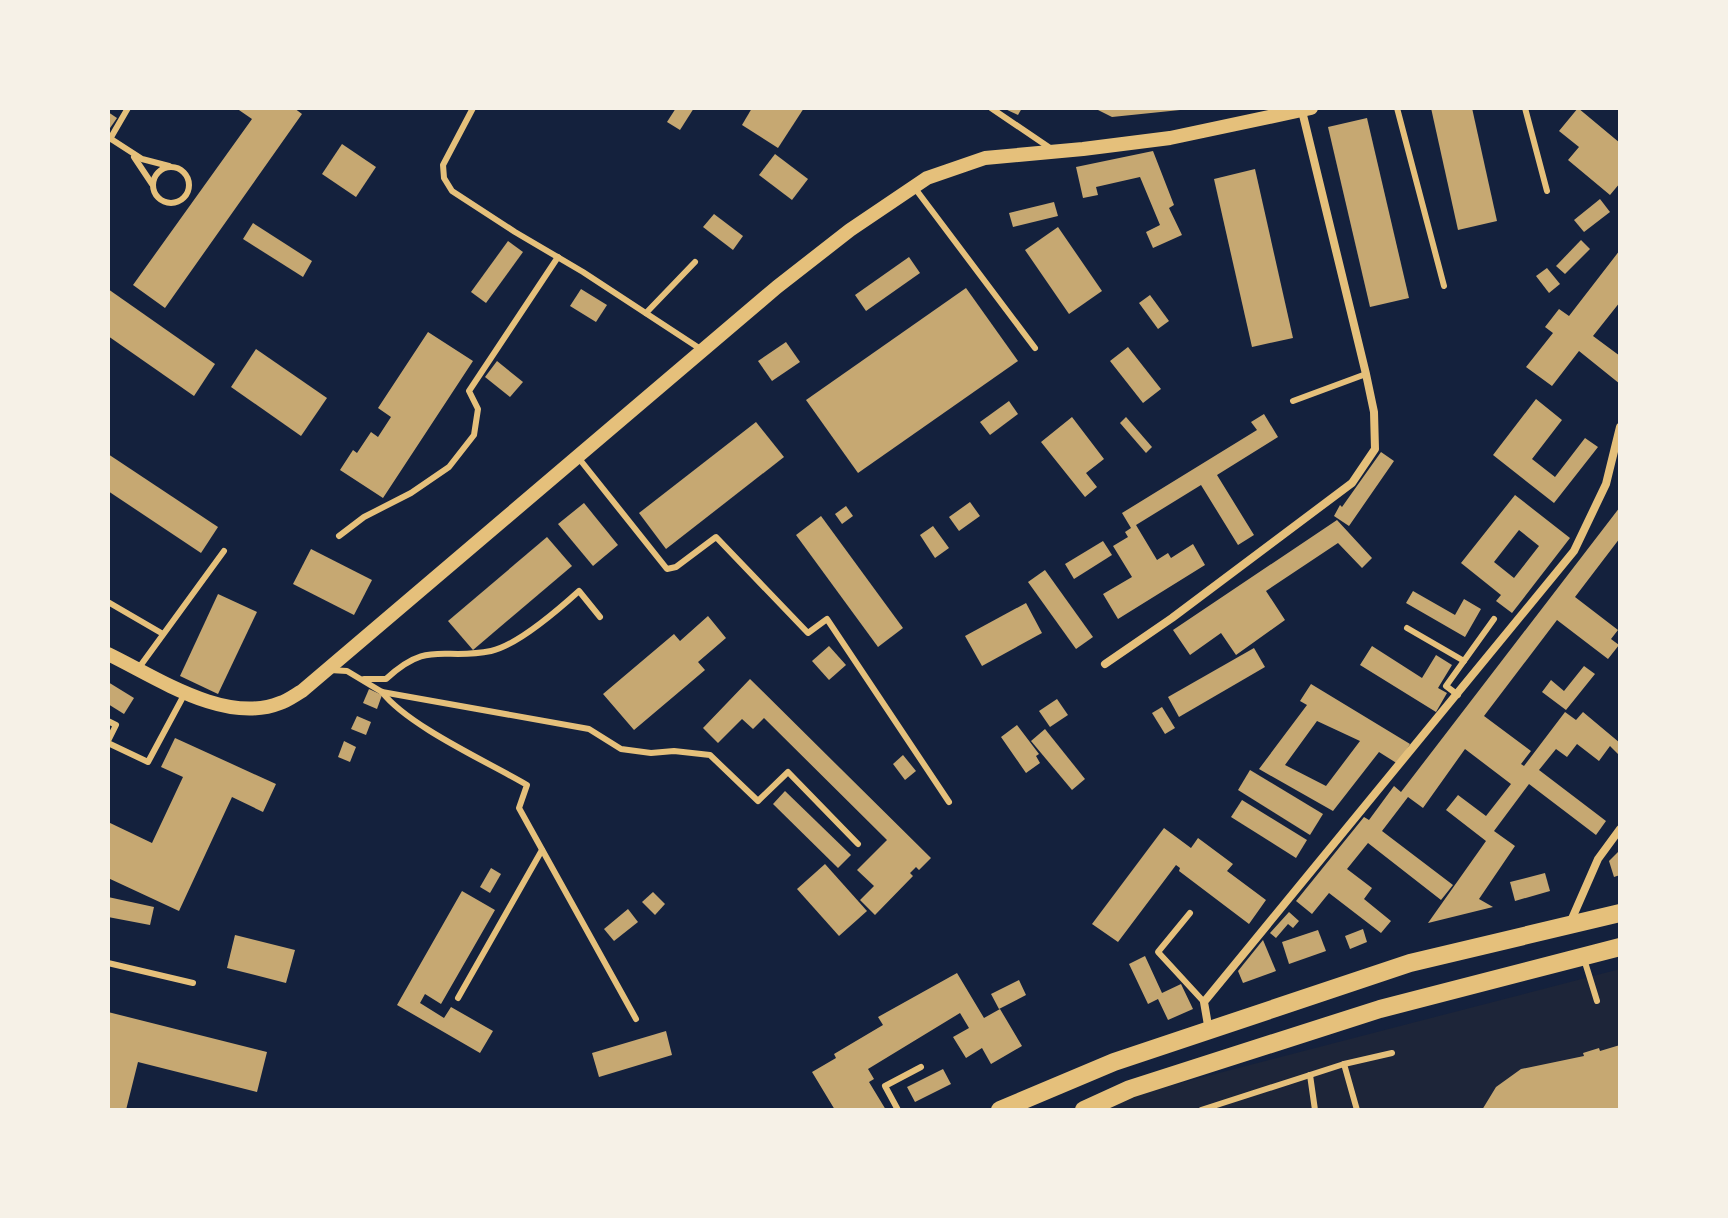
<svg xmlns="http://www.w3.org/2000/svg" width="1728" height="1218" font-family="Roboto,sans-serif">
<rect width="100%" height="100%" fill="#14213d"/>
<path fill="#1d2539" d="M1620 969V1110H1097L1119 1099Z"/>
<g fill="#c6a872" fill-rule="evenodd">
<path d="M236 108H294L302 114 165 308 133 285 252 119Z"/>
<path d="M676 108H694L680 130 667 122Z"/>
<path d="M752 108H804L778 148 742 125Z"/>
<path d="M1003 108H1022L1018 115Z"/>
<path d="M1094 108H1180V110L1112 117Z"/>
<path d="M1431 108H1472L1497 221 1458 230Z"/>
<path d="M1578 108 1620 143V183L1610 195 1568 160 1579 147 1559 131Z"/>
<path d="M108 112 117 118 108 131Z"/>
<path d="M1367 118 1409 298 1370 307 1328 127Z"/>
<path d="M342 144 376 167 356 197 322 174Z"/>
<path d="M1153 151 1174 205 1169 208 1182 235 1153 248 1146 232 1160 225 1140 177 1096 187 1098 195 1083 198 1076 167Z"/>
<path d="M775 154 808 179 792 200 759 175Z"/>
<path d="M1255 169 1293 338 1252 347 1214 179Z"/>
<path d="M1600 199 1610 212 1584 232 1574 220Z"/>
<path d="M1054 202 1058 216 1013 227 1009 213Z"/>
<path d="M714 214 743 236 733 250 703 227Z"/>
<path d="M253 223 312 261 303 277 243 239Z"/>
<path d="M1058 227 1102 291 1069 314 1025 250Z"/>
<path d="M1581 240 1590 249 1565 274 1556 266Z"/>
<path d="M508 241 523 252 486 303 471 292Z"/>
<path d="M1620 250V302L1593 336 1620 356V384L1579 351 1552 386 1526 367 1553 333 1545 327 1559 309 1569 316Z"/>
<path d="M909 257 920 273 866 311 855 295Z"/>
<path d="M1547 268 1560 284 1549 293 1536 276Z"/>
<path d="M966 288 1018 361 858 473 806 400Z"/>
<path d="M108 289 215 364 194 396 108 336Z"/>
<path d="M581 289 607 305 596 322 570 306Z"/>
<path d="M1150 295 1169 321 1158 329 1139 303Z"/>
<path d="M428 332 473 361 383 498 340 470 353 450 357 453 371 432 378 437 391 417 378 408Z"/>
<path d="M786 342 800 362 772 381 758 361Z"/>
<path d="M1128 347 1161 389 1143 403 1110 361Z"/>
<path d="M256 349 327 398 301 436 231 387Z"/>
<path d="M497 361 523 382 510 397 485 377Z"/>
<path d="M1536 399 1562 420 1532 459 1555 477 1585 438 1598 447 1554 503 1493 455Z"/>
<path d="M1009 401 1018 414 990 435 980 422Z"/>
<path d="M1264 414 1278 437 1217 475 1254 535 1238 545 1201 485 1136 525 1157 560 1168 553 1171 558 1193 544 1205 565 1118 619 1103 594 1132 577 1113 546 1128 537 1125 532 1131 528 1122 513 1257 430 1251 422Z"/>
<path d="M1072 417 1104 459 1086 473 1097 487 1085 497 1041 442Z"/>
<path d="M1126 417 1152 447 1146 453 1120 423Z"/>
<path d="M756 422 784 457 666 549 639 513Z"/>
<path d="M1381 452 1394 461 1349 526 1334 516 1340 505 1342 507Z"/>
<path d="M108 454 218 527 201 553 108 491Z"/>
<path d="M1515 495 1570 538 1512 613 1496 601 1501 595 1461 563ZM1519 530 1539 546 1514 578 1494 562Z"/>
<path d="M970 502 980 516 959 531 949 517Z"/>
<path d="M584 503 618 545 593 566 558 524Z"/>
<path d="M846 506 853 516 842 524 835 514Z"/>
<path d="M1620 507V538L1575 597 1618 630 1611 639 1619 645 1608 659 1557 620 1484 716 1531 751 1521 764 1524 766 1565 712 1576 720 1583 712 1620 743V756L1610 746 1599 761 1577 744 1567 757 1556 749 1539 770 1606 821 1596 835 1529 784 1494 831 1515 846 1479 899 1493 907 1428 923 1486 841 1446 810 1458 795 1486 816 1511 784 1465 749 1423 808 1408 797 1382 831 1453 885 1441 900 1368 843 1347 869 1372 888 1364 899 1391 921 1381 933 1329 893 1312 914 1296 901 1364 817 1369 820 1394 786 1401 792Z"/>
<path d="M821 516 903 628 878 647 796 535Z"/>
<path d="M1337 520 1372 558 1362 568 1338 543 1266 591 1285 620 1236 655 1221 633 1190 655 1173 630Z"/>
<path d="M933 526 949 548 935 558 920 535Z"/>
<path d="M547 537 572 566 473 650 448 621Z"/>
<path d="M1103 541 1112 555 1074 579 1065 564Z"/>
<path d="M311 549 372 580 354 615 293 584Z"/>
<path d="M1045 570 1093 637 1076 649 1028 582Z"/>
<path d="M1413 591 1455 615 1464 599 1481 609 1465 637 1406 603Z"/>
<path d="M218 594 257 612 218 694 180 676Z"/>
<path d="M1026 603 1042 633 982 666 965 636Z"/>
<path d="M708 616 726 638 698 662 705 670 634 730 603 694 674 634 680 641Z"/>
<path d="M829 646 846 665 829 680 812 661Z"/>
<path d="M1372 646 1422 678 1436 655 1452 665 1438 688 1447 693 1436 712 1360 665Z"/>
<path d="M1254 648 1265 667 1179 717 1168 697Z"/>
<path d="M1584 666 1595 674 1566 710 1542 692 1551 680 1564 691Z"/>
<path d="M750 679 931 858 919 870 916 867 910 873 913 876 875 915 860 900 874 886 857 870 887 840 764 718 753 729 742 719 718 743 703 728Z"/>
<path d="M108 682 134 698 124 714 108 704Z"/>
<path d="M1311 684 1410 744 1398 764 1379 752 1333 811 1259 769 1307 705 1300 701ZM1317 721 1360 741 1326 786 1285 765Z"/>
<path d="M369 689 382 695 377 709 363 703Z"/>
<path d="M1057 699 1068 715 1050 727 1039 711Z"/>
<path d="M1162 707 1175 728 1165 734 1152 713Z"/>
<path d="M357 716 371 722 366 735 351 729Z"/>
<path d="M1017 725 1039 754 1036 756 1040 763 1026 773 1001 737Z"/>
<path d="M1045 729 1085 779 1072 790 1031 741Z"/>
<path d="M175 738 276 784 263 812 232 797 179 911 108 878V822L152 843 183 777 161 767Z"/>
<path d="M344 741 356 747 350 762 338 757Z"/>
<path d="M903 755 916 771 905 780 893 764Z"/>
<path d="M1250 770 1323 814 1310 835 1238 790Z"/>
<path d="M785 791 851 855 838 868 773 804Z"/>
<path d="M1242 800 1307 840 1296 858 1231 817Z"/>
<path d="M1164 828 1191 848 1198 838 1233 864 1227 871 1266 900 1249 924 1179 871 1180 868 1176 865 1118 942 1092 924Z"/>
<path d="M1620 850V875L1614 877 1609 861Z"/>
<path d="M825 864 867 911 839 936 797 889Z"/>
<path d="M491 868 501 874 490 893 480 887Z"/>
<path d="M1545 873 1550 891 1515 901 1510 882Z"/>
<path d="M462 891 495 910 441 1004 425 994 420 1003 444 1018 451 1007 493 1031 480 1053 397 1005Z"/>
<path d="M653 892 665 904 655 915 642 902Z"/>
<path d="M108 897 154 907 150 925 108 917Z"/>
<path d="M628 909 638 922 614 941 604 929Z"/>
<path d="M1289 912 1299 921 1293 928 1288 924 1276 938 1270 933Z"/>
<path d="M1363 929 1367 942 1350 949 1345 936Z"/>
<path d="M1318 930 1326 951 1289 964 1282 942Z"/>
<path d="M235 935 295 950 286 983 227 968Z"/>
<path d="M1263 940 1276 971 1243 983 1238 971Z"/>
<path d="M1145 956 1162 993 1181 984 1193 1009 1168 1020 1158 999 1148 1004 1129 964Z"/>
<path d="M957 973 984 1018 1000 1009 1022 1046 991 1064 982 1048 966 1058 953 1037 969 1028 960 1013 868 1069 874 1079 869 1082 886 1110H835L812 1072 836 1058 834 1054 883 1025 878 1017Z"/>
<path d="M1019 980 1026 995 999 1009 991 994Z"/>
<path d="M108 1012 267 1052 257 1092 138 1062 126 1110H108Z"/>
<path d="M666 1031 672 1055 599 1077 592 1053Z"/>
<path d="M1620 1045V1110H1482L1496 1087 1521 1069 1584 1056 1583 1053 1599 1048 1600 1051Z"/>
<path d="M943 1069 951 1084 915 1102 907 1087Z"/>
</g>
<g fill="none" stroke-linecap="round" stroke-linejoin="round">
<g stroke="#e5c07b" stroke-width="6">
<path d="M473 108 443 165 444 178 452 191 515 232 583 272 702 350"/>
<path d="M991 108 1053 150"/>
<path d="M1397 108 1444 286"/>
<path d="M1525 108 1547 191"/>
<path d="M108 137 142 159 169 166"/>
<path d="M110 139 128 108"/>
<path d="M134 157 152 184"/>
<circle cx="171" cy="185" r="18"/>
<path d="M914 187 1035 348"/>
<path d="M646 313 695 262"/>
<path d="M1293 401 1366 374"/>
<path d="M577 456 667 569 676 567 716 537 808 633 827 619 949 802"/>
<path d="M339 536 364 517 411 493 449 467 474 435 478 409 469 391 558 257"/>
<path d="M108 602 163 634"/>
<path d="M1407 628 1464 661"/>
<path d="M138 669 224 551"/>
<path d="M330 670 347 671 382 692 589 729 621 749 651 753 674 751 710 755 758 801 788 772 858 844"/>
<path d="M364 679H386C429 639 442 661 491 651 518 645 558 610 579 591L600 617"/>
<path d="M382 692C408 726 488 762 527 785L519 808 636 1019"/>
<path d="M1458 695 1446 686 1494 619"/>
<path d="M108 721 116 725 108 741"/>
<path d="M108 743 148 762 184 695"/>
<path d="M1190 913 1158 952 1204 1002"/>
<path d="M1584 959 1597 1001"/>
<path d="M108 963 193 983"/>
<path d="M458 998 542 850"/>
<path d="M1344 1064 1357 1110"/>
<path d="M1310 1075 1315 1110"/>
<path d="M898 1110 885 1086 921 1067"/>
<path d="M1201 1110 1344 1064 1392 1053"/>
</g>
<g stroke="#e5c07b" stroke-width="8">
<path d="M1105 664 1172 618 1352 483 1375 449 1374 412 1366 374 1302 111"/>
<path d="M1570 923 1598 859 1620 829"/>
<path d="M1209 1031 1204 1002 1574 551 1606 484 1620 427"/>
</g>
<path stroke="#e5c07b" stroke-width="14" d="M108 654C156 677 225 725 280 703 287 701 295 695 302 691L777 287 850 230 927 178 985 158 1083 149 1170 138 1311 108"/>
<g stroke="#e5c07b" stroke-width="18">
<path d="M1000 1110 1114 1062 1410 963 1620 913"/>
<path d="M1084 1110 1130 1089 1380 1009 1620 947"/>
</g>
</g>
<rect width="1728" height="1218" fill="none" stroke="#f6f1e7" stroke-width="220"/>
</svg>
